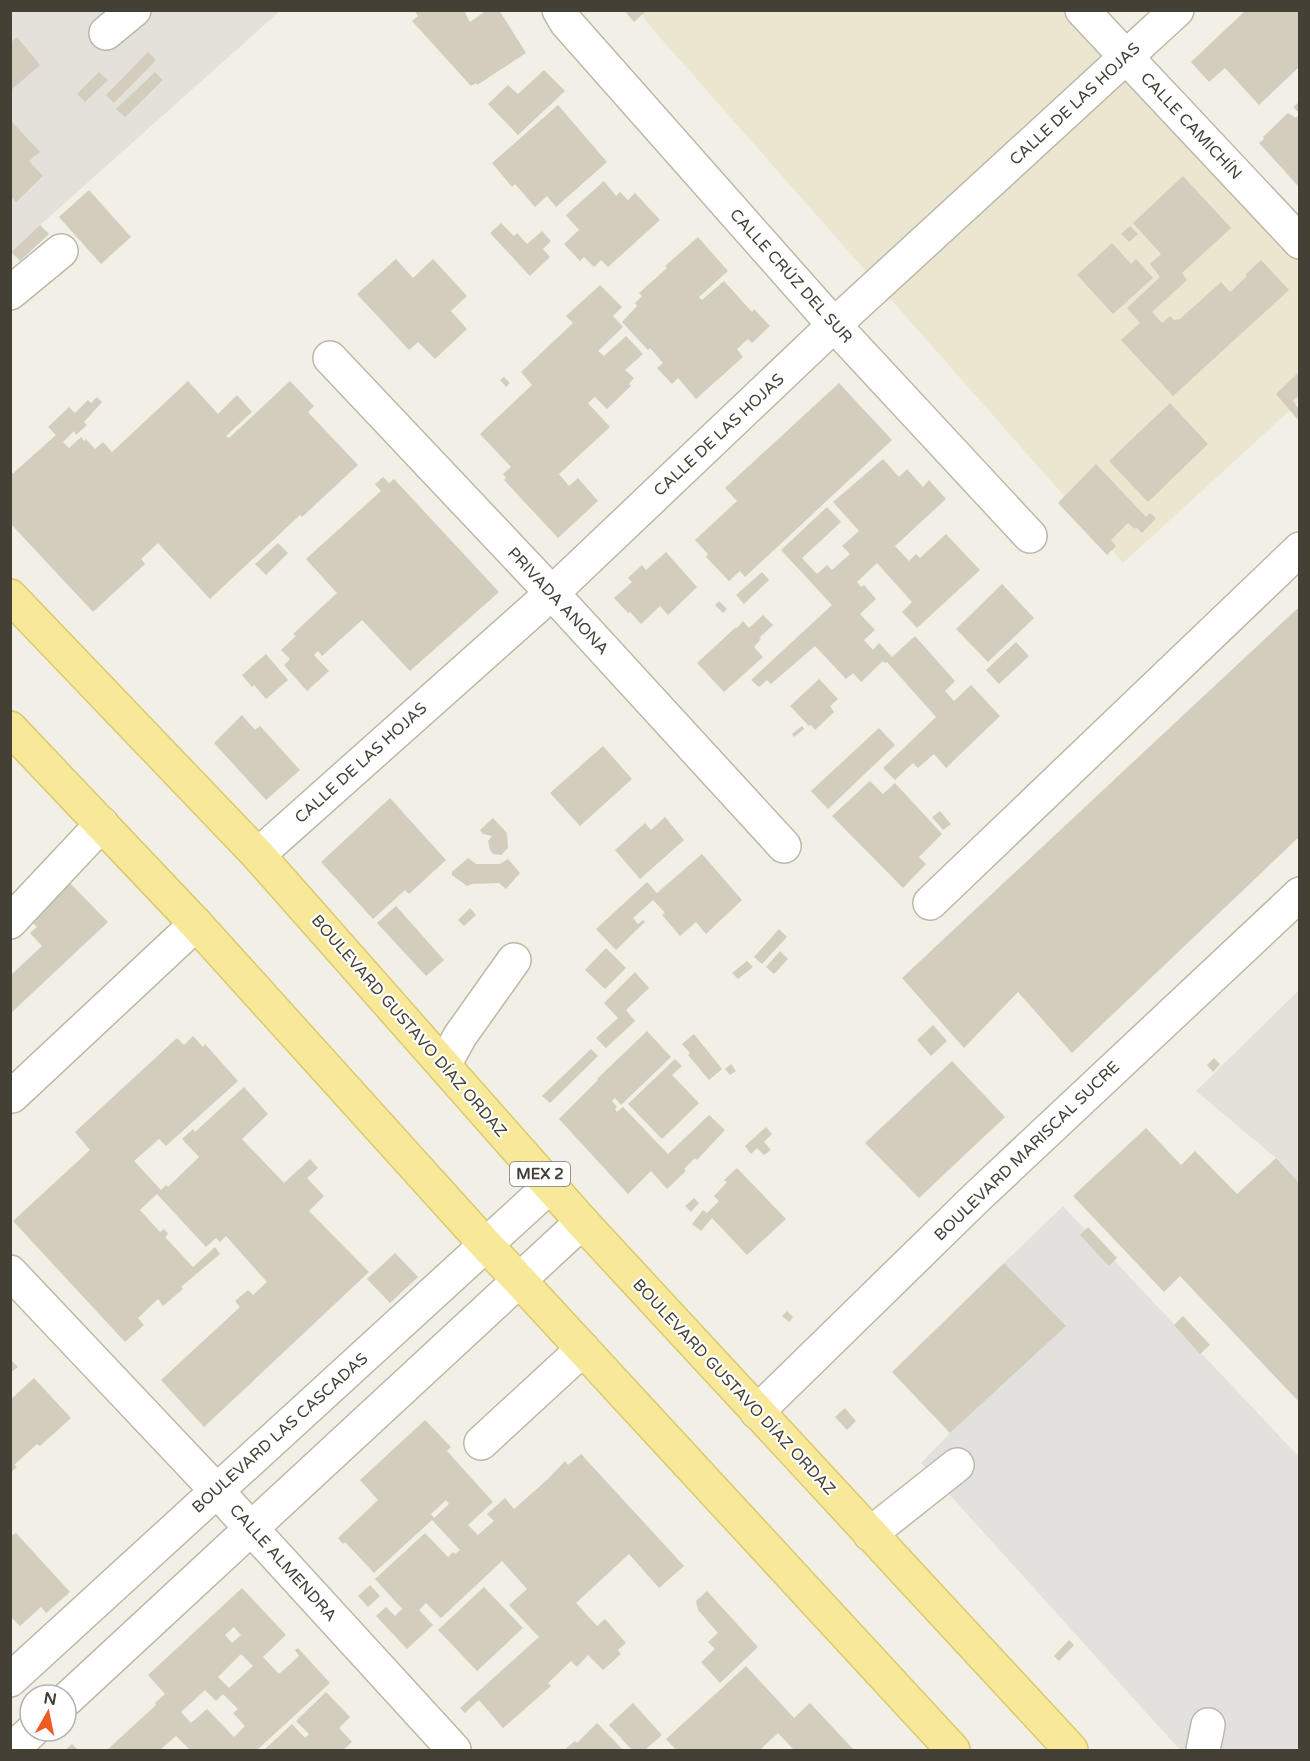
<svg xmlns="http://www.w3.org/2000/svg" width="1310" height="1761" font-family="'Varela Round',sans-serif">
<rect width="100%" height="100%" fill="#f2f0e6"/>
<g fill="#e4e1db">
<path d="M11 11H280L11 251Z"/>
<path d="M1299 990V1183L1276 1158 1196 1091Z"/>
</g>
<path fill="#eae6d0" d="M640 11H1063L1299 261V402L1123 563 649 25Z"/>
<path fill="#e3e1de" d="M1063 1206 1299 1457V1750H1180L921 1463 950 1433 1065 1326 1004 1263Z"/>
<g fill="#d2cdbc" fill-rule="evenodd">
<path d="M414 10H465L466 12 465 13 470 22 487 10H499L526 53 477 85 476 83 471 86 412 21 418 16Z"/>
<path d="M624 10H647L634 22Z"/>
<path d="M1246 10H1299V67L1259 105 1225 68 1209 82 1191 62Z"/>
<path d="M17 37 40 65 10 91V43Z"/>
<path d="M148 52 156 60 114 103 106 95Z"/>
<path d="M544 70 565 91 518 135 488 104 508 85 518 94Z"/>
<path d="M99 72 108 80 85 102 77 94Z"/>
<path d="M155 72 163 80 125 117 116 109Z"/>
<path d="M1298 103 1299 105V113L1293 107Z"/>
<path d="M558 105 607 162 556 207 547 196 535 207 515 184 512 187 492 163Z"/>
<path d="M1288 113 1296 118 1299 114V187L1259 143 1264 139 1263 137Z"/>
<path d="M10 120 40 152 29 161 43 176 16 202 10 195Z"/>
<path d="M1183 176 1231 228 1182 273 1187 280 1152 312 1162 323 1170 316 1174 320 1180 319 1221 282 1230 292 1247 276 1245 275 1261 260 1289 290 1173 396 1121 340 1140 323 1127 308 1160 277 1150 264 1161 254 1133 223Z"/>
<path d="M604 181 616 196 620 192 628 200 635 193 660 220 608 267 601 260 594 267 584 257 580 261 564 244 579 230 566 215Z"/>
<path d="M89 190 131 237 101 264 59 217Z"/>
<path d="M501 223 514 236 517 233 527 244 542 231 551 241 543 249 550 257 530 276 490 233Z"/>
<path d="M40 225 49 234 20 261 11 252Z"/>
<path d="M1130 226 1138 234 1129 242 1121 234Z"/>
<path d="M698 237 728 271 699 297 702 300 724 281 752 312 754 309 770 326 752 343 748 339 737 349 743 357 696 399 678 378 672 384 657 368 663 363 650 348 648 350 622 322 637 306 635 303 642 296 639 293 667 268 665 266Z"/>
<path d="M1112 243 1131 264 1136 259 1153 278 1113 314 1077 275Z"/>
<path d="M396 259 413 278 433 259 467 296 451 311 467 329 435 359 418 342 409 350 357 294Z"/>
<path d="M600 285 622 307 613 316 623 327 598 351 604 356 626 336 643 354 625 370 634 378 629 384 631 386 607 409 595 397 588 403 610 427 559 474 569 486 578 478 598 501 558 538 504 480 506 478 503 474 511 467 480 434 532 385 521 372 573 323 566 316Z"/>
<path d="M1299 372V395L1293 401 1299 409V421L1276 394Z"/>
<path d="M504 377 510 383 506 387 500 380Z"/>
<path d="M188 381 218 414 237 395 252 412 226 436 229 438 290 381 314 406 308 412 358 465 302 517 300 515 210 599 158 543 141 559 145 564 93 612 10 523V476L56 435 48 427 69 407 75 413 88 400 91 403 97 397 102 402 84 422 87 425 76 435 74 431 63 442 69 448 81 437 84 441 86 439 95 449 103 442 112 452Z"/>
<path d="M839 383 892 440 745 577 740 571 729 581 706 557 708 554 695 540 737 501 725 488Z"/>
<path d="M1170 403 1208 444 1148 502 1109 461Z"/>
<path d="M883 459 899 477 907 469 923 487 929 480 946 499 895 546 909 561 916 554 920 558 946 534 980 570 917 628 902 612 912 602 877 563 857 582 861 587 864 585 876 599 860 614 875 630 864 640 873 650 879 643 892 657 915 636 955 681 945 691 954 701 971 685 1000 716 946 768 934 754 918 768 913 763 895 780 883 768 936 717 887 662 885 663 883 661 861 682 853 673 846 679 815 646 771 684 767 680 759 687 751 680 832 605 781 550 827 507 841 522 802 558 817 574 827 565 832 570 850 554 842 546 859 531 833 502Z"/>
<path d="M1096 464 1146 517 1150 513 1156 518 1142 533 1136 527 1135 529 1128 523 1111 540 1116 546 1107 555 1058 503Z"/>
<path d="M383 477 389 483 394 479 499 592 410 671 362 620 322 656 318 651 314 655 329 671 307 691 284 665 290 659 281 650 296 636 293 634 337 593 306 559 381 491 375 484Z"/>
<path d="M278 543 288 553 266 575 255 564Z"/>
<path d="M666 552 697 587 668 615 660 606 641 624 630 612 628 613 614 598 632 582 628 578 642 565 646 570Z"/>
<path d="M762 572 769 580 744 604 736 595Z"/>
<path d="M1002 584 1034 618 988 662 956 629Z"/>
<path d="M719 601 727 609 723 613 715 605Z"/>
<path d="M1299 607V837L1072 1053 1018 992 964 1048 902 978Z"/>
<path d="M763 615 773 625 759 638 761 639 754 647 763 657 724 692 697 663 736 627 737 628 743 621 749 628Z"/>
<path d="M1016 642 1029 656 999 684 986 670Z"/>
<path d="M266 654 288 680 266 699 254 685 252 687 242 675Z"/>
<path d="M819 679 838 699 830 706 834 712 815 730 811 725 809 726 790 706Z"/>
<path d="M242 715 255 730 260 726 300 770 266 800 214 743Z"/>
<path d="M802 726 804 729 794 737 792 734Z"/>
<path d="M879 728 895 745 828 809 811 791Z"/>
<path d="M603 746 632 779 580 826 550 793Z"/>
<path d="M870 781 883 794 895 783 942 834 919 857 926 864 903 888 832 816Z"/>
<path d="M390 798 446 860 409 894 405 890 373 919 321 862Z"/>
<path d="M940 811 951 824 943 830 932 817Z"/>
<path d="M665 817 684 840 640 879 615 850 645 823 651 830Z"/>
<path d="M493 818 507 833 508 848 501 855 493 854 490 850 488 841 492 836 483 834 480 830Z"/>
<path d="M702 854 742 900 706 934 696 922 680 936 662 915 665 913 653 900 633 918 638 924 643 920 645 922 616 950 596 929 647 882 657 893Z"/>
<path d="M468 858 476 864H500L508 859 520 873 506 889 499 883 472 884 467 886 452 875V872Z"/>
<path d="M66 879 108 922 10 1014V976L42 946 30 933 37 927 27 917Z"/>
<path d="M396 906 444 960 426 976 377 923Z"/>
<path d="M470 908 476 915 464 926 458 920Z"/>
<path d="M779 929 787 937 762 964 754 957Z"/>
<path d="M606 948 626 968 605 989 585 970Z"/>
<path d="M780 951 788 959 774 974 766 967Z"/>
<path d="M747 961 753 967 738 979 732 973Z"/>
<path d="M635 972 649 988 626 1010 635 1021 606 1048 596 1038 618 1018 604 1003Z"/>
<path d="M933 1025 947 1041 931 1056 917 1040Z"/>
<path d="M647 1031 671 1057 621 1105 615 1098 612 1101 617 1107 615 1109 617 1112 623 1107 668 1154 709 1115 725 1130 697 1160 695 1158 684 1169 686 1171 667 1189 651 1171 628 1194 559 1119 598 1080 597 1079Z"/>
<path d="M694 1034 722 1069 709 1080 688 1055 690 1053 682 1044Z"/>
<path d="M193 1036 203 1047 205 1044 238 1081 166 1146 159 1139 134 1161 161 1190 166 1185 168 1187 199 1157 182 1139 193 1129 195 1132 244 1087 268 1114 242 1139 284 1183 310 1159 318 1168 307 1178 324 1196 309 1211 369 1272 204 1427 161 1380 240 1307 235 1301 248 1290 253 1295 267 1282 226 1236 220 1242 216 1238 206 1247 157 1194 140 1210 160 1232 164 1229 168 1234 165 1237 193 1267 215 1247 220 1254 181 1287 183 1289 163 1306 158 1299 138 1318 144 1325 125 1342 13 1221 90 1150 75 1132 177 1038 184 1045Z"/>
<path d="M591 1049 598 1056 550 1103 542 1096Z"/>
<path d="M1214 1058 1220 1064 1213 1072 1207 1065Z"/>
<path d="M675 1059 682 1066 672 1075 699 1103 662 1139 628 1104Z"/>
<path d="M952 1061 1005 1117 919 1198 865 1143Z"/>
<path d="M731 1064 736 1071 730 1075 725 1069Z"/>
<path d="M766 1127 772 1134 764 1142 771 1150 764 1155 757 1148 751 1154 745 1146Z"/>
<path d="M1146 1128 1181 1165 1195 1151 1237 1194 1276 1158 1299 1183V1402L1180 1276 1164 1292 1073 1196Z"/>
<path d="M737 1168 786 1219 747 1255 712 1218 701 1231 692 1224 703 1210 707 1213 719 1201 714 1196 727 1182 724 1180Z"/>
<path d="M694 1198 699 1203 691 1212 685 1206Z"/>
<path d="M1088 1227 1117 1258 1109 1266 1080 1235Z"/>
<path d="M395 1253 418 1277 390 1303 367 1279Z"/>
<path d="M1004 1263 1066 1326 950 1433 892 1372Z"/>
<path d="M787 1311 793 1317 789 1322 782 1316Z"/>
<path d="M1183 1316 1210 1345 1200 1354 1174 1325Z"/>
<path d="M10 1359 18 1367 10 1373Z"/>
<path d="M34 1378 71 1418 40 1446 37 1444 14 1465 17 1467 10 1473V1400Z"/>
<path d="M845 1408 856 1421 847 1430 835 1417Z"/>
<path d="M425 1420 451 1447 447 1451 493 1502 468 1525 478 1535 494 1521 487 1514 505 1498 514 1509 548 1479 565 1461 568 1465 581 1454 684 1566 659 1588 629 1554 576 1603 597 1626 605 1619 626 1643 618 1650 621 1654 603 1670 588 1655 577 1667 571 1661 548 1683 551 1686 503 1728 479 1700 465 1713 460 1708 539 1637 509 1605 527 1589 502 1561 441 1618 426 1603 419 1610 433 1625 407 1649 376 1616 386 1607 395 1616 402 1609 405 1612 375 1579 425 1533 448 1557 453 1552 455 1554 460 1550 432 1520 374 1573 345 1542 343 1544 338 1538 378 1500 360 1480ZM446 1500 449 1504 434 1518 431 1514Z"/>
<path d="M10 1533 13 1535 16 1533 70 1592 46 1613 41 1607 20 1626 10 1616Z"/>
<path d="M370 1585 380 1596 368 1607 358 1596Z"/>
<path d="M484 1587 523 1628 477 1671 438 1630Z"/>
<path d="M242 1588 286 1635 263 1657 279 1674 299 1656 295 1650 298 1648 330 1683 257 1750H190L176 1736 160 1750H107L156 1705 155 1703 165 1694 148 1675ZM234 1627 241 1635 232 1643 225 1635ZM241 1654 253 1666 229 1688 218 1677ZM205 1690 216 1701 223 1694 238 1709 233 1713 245 1726 234 1737 207 1709 191 1723 181 1712Z"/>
<path d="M707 1591 758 1647 720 1683 701 1662 715 1649 708 1642 718 1633 698 1610 696 1601Z"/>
<path d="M1069 1640 1074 1645 1059 1661 1054 1656Z"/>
<path d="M746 1666 794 1718 810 1703 854 1750H794L778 1733 760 1750H676L666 1739Z"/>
<path d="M326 1692 350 1717 339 1728 352 1742 343 1750H264L292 1724 305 1738 309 1734 296 1721Z"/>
<path d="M633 1703 662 1735 645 1750H632L609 1725Z"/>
<path d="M597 1723 623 1750H564L575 1741 577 1743Z"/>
<path d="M72 1744 78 1750H65Z"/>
</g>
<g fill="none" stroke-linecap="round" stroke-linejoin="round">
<defs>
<g id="minor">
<path d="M559 10 566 22 834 325 1030 536"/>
<path d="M1082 10 1300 242"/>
<path d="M106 33 134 10"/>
<path d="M10 293 61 251"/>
<path d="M330 358 552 593 784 846"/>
<path d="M258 855 552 593 834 325 1177 10"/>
<path d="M930 903 1300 549"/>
<path d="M10 922 102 824"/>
<path d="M444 1065 460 1036 514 960"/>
<path d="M12 1096 196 924"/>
<path d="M10 1272 217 1491 454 1750"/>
<path d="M757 1412 977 1197 1300 894"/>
<path d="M481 1443 583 1349"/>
<path d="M870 1534 957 1465"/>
<path d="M10 1680 550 1186"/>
<path d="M66 1700 582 1222"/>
<path d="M11 1750 32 1731"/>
<path d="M1203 1750 1208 1725"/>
</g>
<g id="major">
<path d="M10 596 258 855 582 1222 1071 1750"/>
<path d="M10 728 196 924 487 1246 520 1281 953 1750"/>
</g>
</defs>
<use href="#minor" stroke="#bcb8a9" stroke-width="36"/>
<use href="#major" stroke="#dbc96a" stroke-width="36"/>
<use href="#minor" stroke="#fff" stroke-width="33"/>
<use href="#major" stroke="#f7e999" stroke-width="33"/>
</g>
<g text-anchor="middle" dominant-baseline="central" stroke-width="4.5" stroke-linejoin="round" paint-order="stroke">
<rect fill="#fff" stroke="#7c7972" stroke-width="1.5" x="510" y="1162" width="60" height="24" rx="4.5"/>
<g font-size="15" font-weight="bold" fill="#444036">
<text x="540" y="1174">MEX 2</text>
</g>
<g font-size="16" fill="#444036" stroke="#fff">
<text transform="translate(1075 104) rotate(-43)">CALLE DE LAS HOJAS</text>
<text transform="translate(1191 126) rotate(47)">CALLE CAMICHÍN</text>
<text transform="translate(791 276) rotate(48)">CALLE CRÚZ DEL SUR</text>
<text transform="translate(719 435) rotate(-43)">CALLE DE LAS HOJAS</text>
<text transform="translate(558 601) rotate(47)">PRIVADA ANONA</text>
<text transform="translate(361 763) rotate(-42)">CALLE DE LAS HOJAS</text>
<text transform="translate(409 1026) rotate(49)">BOULEVARD GUSTAVO DÍAZ ORDAZ</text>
<text transform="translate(1027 1151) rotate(-44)">BOULEVARD MARISCAL SUCRE</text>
<text transform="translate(734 1387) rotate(47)">BOULEVARD GUSTAVO DÍAZ ORDAZ</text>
<text transform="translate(280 1433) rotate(-42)">BOULEVARD LAS CASCADAS</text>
<text transform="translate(283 1563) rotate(48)">CALLE ALMENDRA</text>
</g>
</g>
<rect width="1310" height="1761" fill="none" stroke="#444036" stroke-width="24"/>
<g transform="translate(48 1713) rotate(9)"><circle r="28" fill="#ffffff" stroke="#b4b3af" stroke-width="1.5"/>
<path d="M0-4.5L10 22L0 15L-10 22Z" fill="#ec5c23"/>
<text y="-9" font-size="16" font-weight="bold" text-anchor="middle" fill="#444036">N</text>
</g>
</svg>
